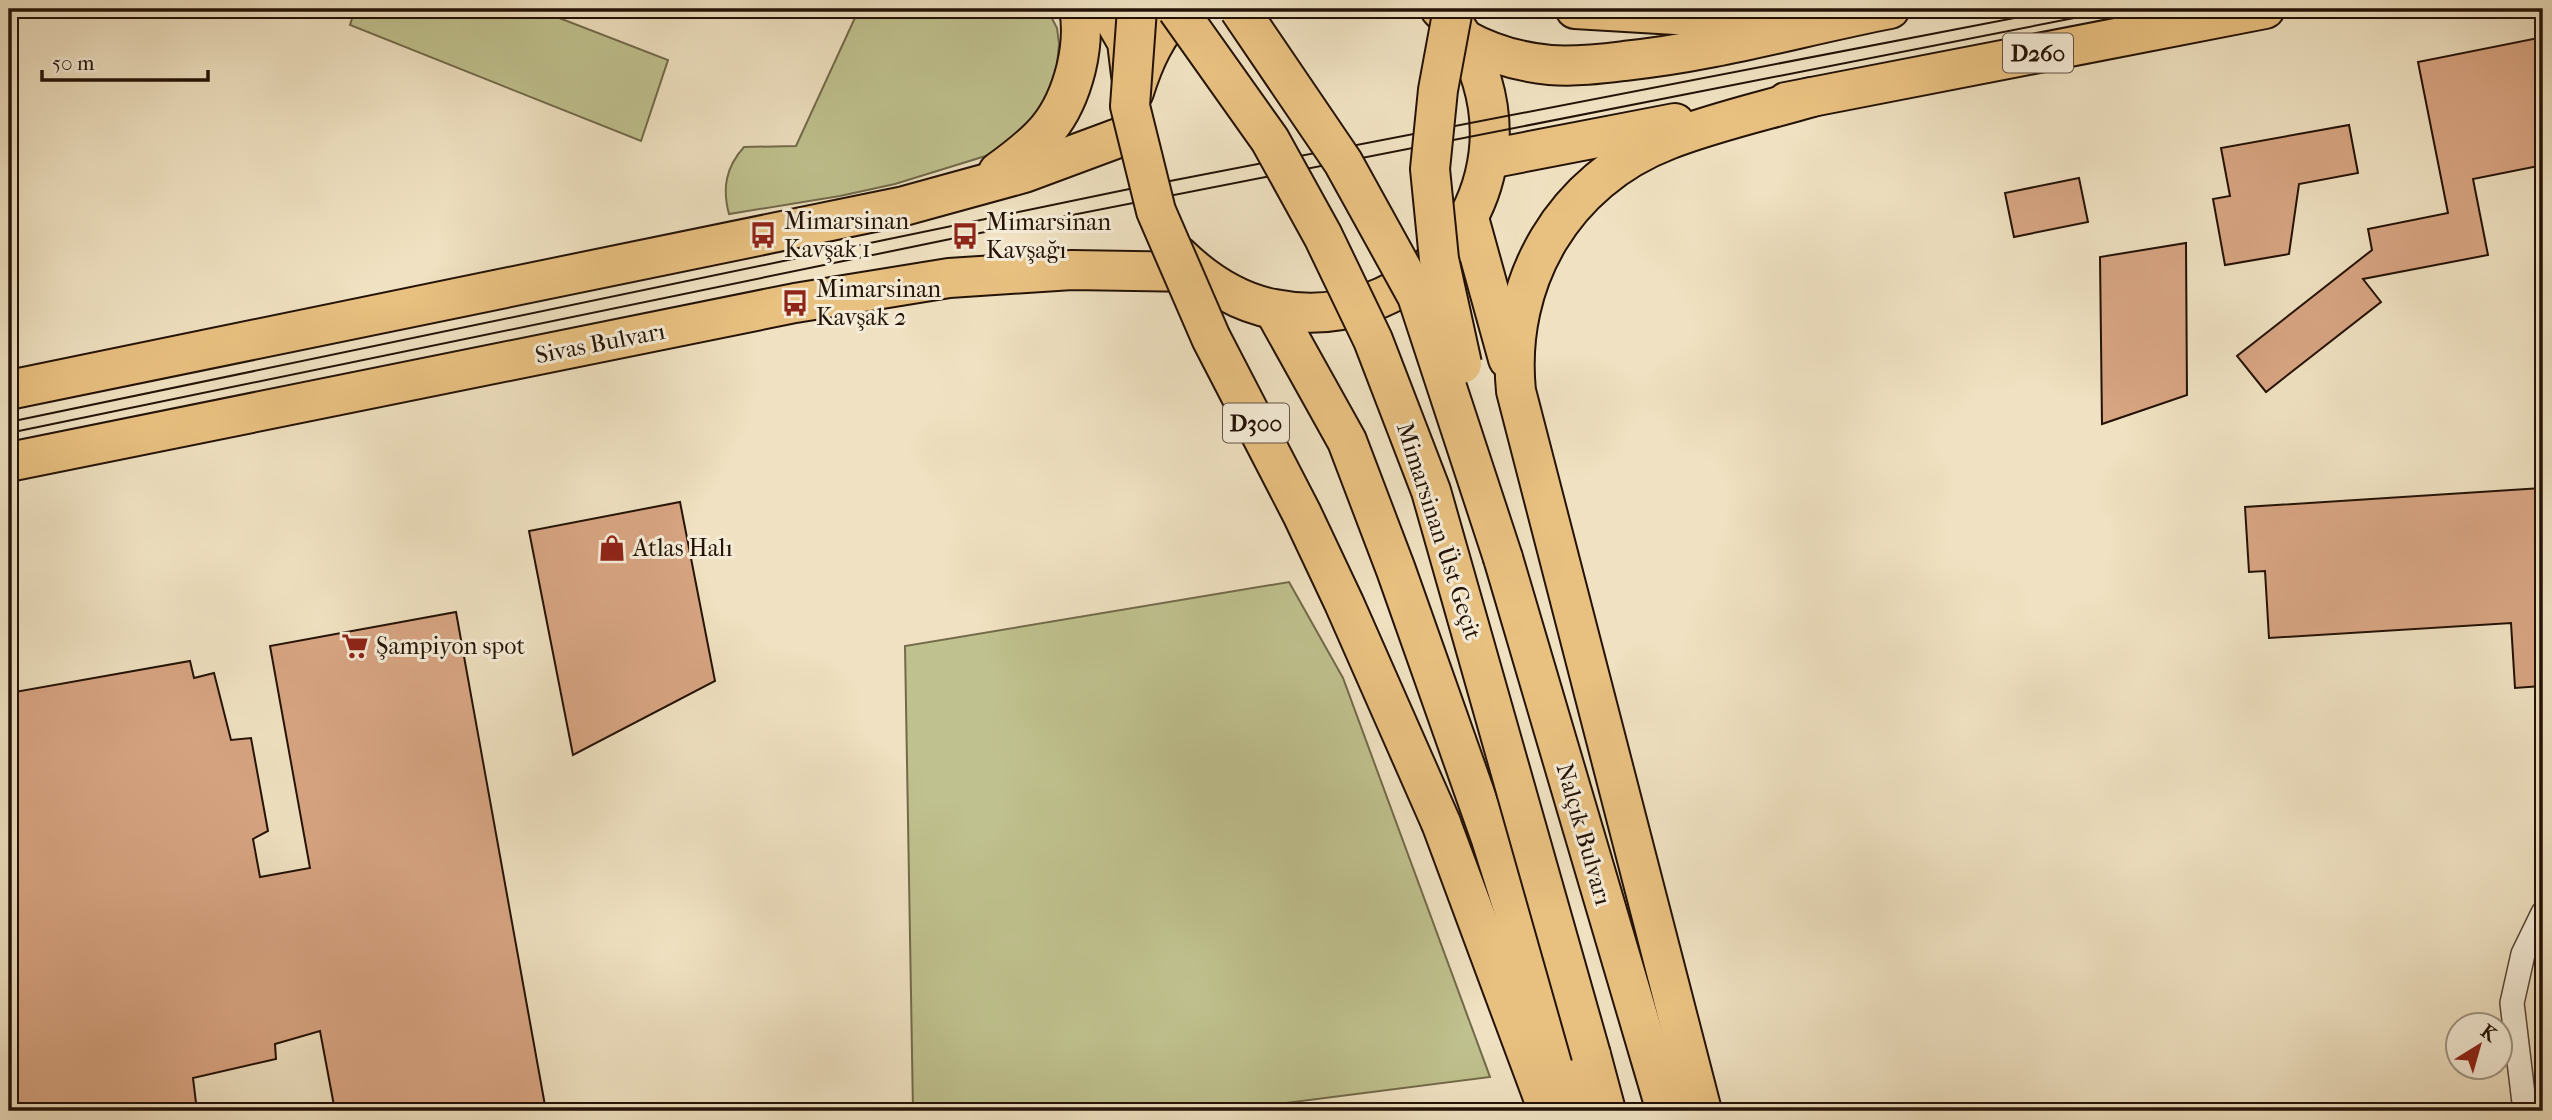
<svg xmlns="http://www.w3.org/2000/svg" width="2552" height="1120" font-family="'IM FELL French Canon',serif">
<rect width="100%" height="100%" fill="#efe1c1"/>
<filter id="stains"><feTurbulence type="fractalNoise" baseFrequency=".00286" numOctaves="4"/><feColorMatrix values="0 0 0 0 .2 0 0 0 0 .09 0 0 0 0 .02 0 0 0 .5 -.17"/></filter>
<radialGradient id="worn" r=".72"><stop offset=".6" stop-color="#630" stop-opacity="0"/><stop offset="1" stop-color="#630" stop-opacity=".3"/></radialGradient>
<g fill="#bfc18e" stroke="#726a4a" stroke-width="2">
<path d="M355 9H536L668 60 641 141 350 25Z"/>
<path d="M859 9H1047L1057 28 1059 44 1056 76 1051 91 1036 118 992 154 895 184 840 196 729 214C722 188 726 167 744 147L796 146Z"/>
<path d="M1289 582 1343 678 1490 1077 1222 1111H913L905 646Z"/>
</g>
<g fill="#d8a583" stroke="#241206" stroke-width="2">
<path d="M2543 37V165L2473 179 2488 255 2363 279 2381 302 2266 392 2237 356 2372 250 2368 229 2448 213 2418 62Z"/>
<path d="M2349 125 2358 173 2299 184 2289 254 2225 265 2213 199 2230 196 2221 148Z"/>
<path d="M2079 178 2088 222 2014 237 2005 193Z"/>
<path d="M2186 243 2187 395 2102 424 2100 257Z"/>
<path d="M2543 488V686L2515 688 2511 623 2269 638 2265 571 2249 572 2245 507Z"/>
<path d="M680 502 715 681 573 755 529 531Z"/>
<path d="M456 612 546 1111H335L320 1031 275 1044 276 1059 193 1078 197 1111H9V693L190 661 194 678 214 673 231 740 251 738 268 831 253 839 260 877 310 868 270 646Z"/>
</g>
<g fill="none" stroke-linecap="round" stroke-linejoin="round">
<defs>
<path id="street" d="M2525 1111 2512 1003 2523 954 2543 913"/>
<g id="highway">
<path d="M1108 9 1127 42 1131 75"/>
<path d="M1575 9 1777 21"/>
<path d="M1464 39C1491 54 1519 62 1550 65 1575 67 1600 64 1624 61 1714 52 1802 26 1890 9"/>
<path d="M1134 92C1144 60 1156 34 1179 9"/>
<path d="M1786 102 2265 9"/>
<path d="M1489 159 1675 123"/>
<path d="M998 172C1041 141 1063 121 1076 69 1081 48 1083 30 1079 9"/>
<path d="M1469 218 1508 359"/>
<path d="M1178 255C1205 281 1236 302 1274 309 1406 336 1521 211 1482 81 1474 55 1460 28 1440 9"/>
<path d="M1274 310 1347 441 1396 570 1491 839 1577 1111"/>
<path d="M9 390 904 206 1024 173 1129 134"/>
<path d="M9 462 795 303 949 278 1072 270 1196 272"/>
<path d="M1503 558 1666 1111"/>
<path d="M1441 823 1548 1111"/>
<path d="M1591 1055 1606 1111"/>
<path d="M1702 1111 1516 391C1505 281 1564 180 1668 140 1714 122 1764 111 1812 97"/>
</g>
</defs>
<use href="#street" stroke="#574635" stroke-width="26"/>
<use href="#highway" stroke="#241206" stroke-width="42"/>
<use href="#street" stroke="#f5ecd7" stroke-width="23"/>
<use href="#highway" stroke="#e8c080" stroke-width="38"/>
<g stroke="#241206" stroke-width="2">
<path d="M9 422 1139 187 2061 9"/>
<path d="M9 433 965 236 2120 9"/>
</g>
<defs>
<g id="highway-bridge">
<path d="M1137 9 1130 106 1156 211 1211 338 1302 514 1344 603 1441 823"/>
<path d="M1177 9 1270 140 1323 236 1373 340 1431 491 1591 1055"/>
<path d="M1239 9 1343 162 1417 296 1503 558"/>
<path d="M1453 9 1438 90 1430 169 1439 259 1462 364"/>
</g>
</defs>
<use href="#highway-bridge" stroke="#241206" stroke-width="42" stroke-linecap="butt"/>
<use href="#highway-bridge" stroke="#e8c080" stroke-width="38"/>
</g>
<defs>
<symbol id="bus-bare" viewBox="-9 -9 18 18"><path d="M-5-6H5V4H4V6H2V4H-2V6H-4V4H-5ZM-3.5-4V0h7V-4ZM-3.5 1.2v1.5H-2V1.2ZM2 1.2v1.5H3.5V1.2Z" fill="#8f2418" stroke="#f5ecd7" stroke-width="2.5" paint-order="stroke"/></symbol>
<symbol id="shop-bare" viewBox="-9 -9 18 18"><path d="M-5-2.5h2.3a2.7 3.5 0 0 1 5.4 0H5L5.5 6h-11ZM-1.5-2.5h3a1.5 2.3 0 0 0-3 0Z" fill="#8f2418" stroke="#f5ecd7" stroke-width="2.5" paint-order="stroke"/></symbol>
<symbol id="supermarket-bare" viewBox="-9 -9 18 18"><path d="M-6-5.5h2.5l.6 2H6L4.5 2H-2.5L-4.4-4H-6ZM-1.5 3.2a1.3 1.3 0 1 0 .1 0ZM3 3.2a1.3 1.3 0 1 0 .1 0Z" fill="#8f2418" stroke="#f5ecd7" stroke-width="2.5" paint-order="stroke"/></symbol>
</defs>
<g fill-rule="evenodd">
<use href="#bus-bare" x="744" y="216" width="38" height="38"/>
<use href="#bus-bare" x="946" y="217" width="38" height="38"/>
<use href="#bus-bare" x="776" y="284" width="38" height="38"/>
<use href="#shop-bare" x="593" y="529" width="38" height="38"/>
<use href="#supermarket-bare" x="336" y="627" width="38" height="38"/>
</g>
<g text-anchor="middle" dominant-baseline="central" stroke-width="6" stroke-linejoin="round" paint-order="stroke">
<g fill="#f5ecd7" stroke="#635345" stroke-width="2">
<rect x="2003" y="33.5" width="70" height="39" rx="5"/>
<rect x="1223" y="403.5" width="66" height="39" rx="5"/>
</g>
<g font-size="23" font-weight="bold" fill="#241206">
<text x="2038" y="53">D260</text>
<text x="1256" y="423">D300</text>
</g>
<g font-size="24" fill="#241206" stroke="#f5ecd7" text-anchor="start">
<text x="784" y="221">Mimarsinan<tspan x="784" dy="28">Kavşak 1</tspan></text>
<text x="986" y="222">Mimarsinan<tspan x="986" dy="28">Kavşağı</tspan></text>
<text x="816" y="289">Mimarsinan<tspan x="816" dy="28">Kavşak 2</tspan></text>
<text x="633" y="548">Atlas Halı</text>
<text x="376" y="646">Şampiyon spot</text>
</g>
<g font-size="24" fill="#241206" stroke="#f5ecd7">
<text transform="translate(600 343) rotate(-11)">Sivas Bulvarı</text>
<text transform="translate(1439 531) rotate(72)">Mimarsinan Üst Geçit</text>
<text transform="translate(1584 834) rotate(74)">Nalçık Bulvarı</text>
</g>
</g>
<rect width="2552" height="1120" fill="none" stroke="#efe1c1" stroke-width="35"/>
<rect x="10" y="10" width="2531" height="1099" fill="none" stroke="#241206" stroke-width="3.5"/>
<rect x="18" y="18" width="2517" height="1085" fill="none" stroke="#241206" stroke-width="2"/>
<g transform="translate(2479 1046) rotate(37)"><circle r="33" fill="#f5ecd7" stroke="#a19583" stroke-width="2"/>
<path d="M0-5L12 26L0 18L-12 26Z" fill="#8f2418"/>
<text y="-10" font-size="19" font-weight="bold" text-anchor="middle" fill="#241206">K</text>
</g>
<path d="M42 70v10h166v-10" fill="none" stroke="#241206" stroke-width="3.5"/>
<text x="52" y="70" font-size="21" fill="#241206" stroke="#f5ecd7" stroke-width="5" paint-order="stroke">50 m</text>
<rect width="100%" height="100%" filter="url(#stains)"/>
<rect width="100%" height="100%" fill="url(#worn)"/>
</svg>
